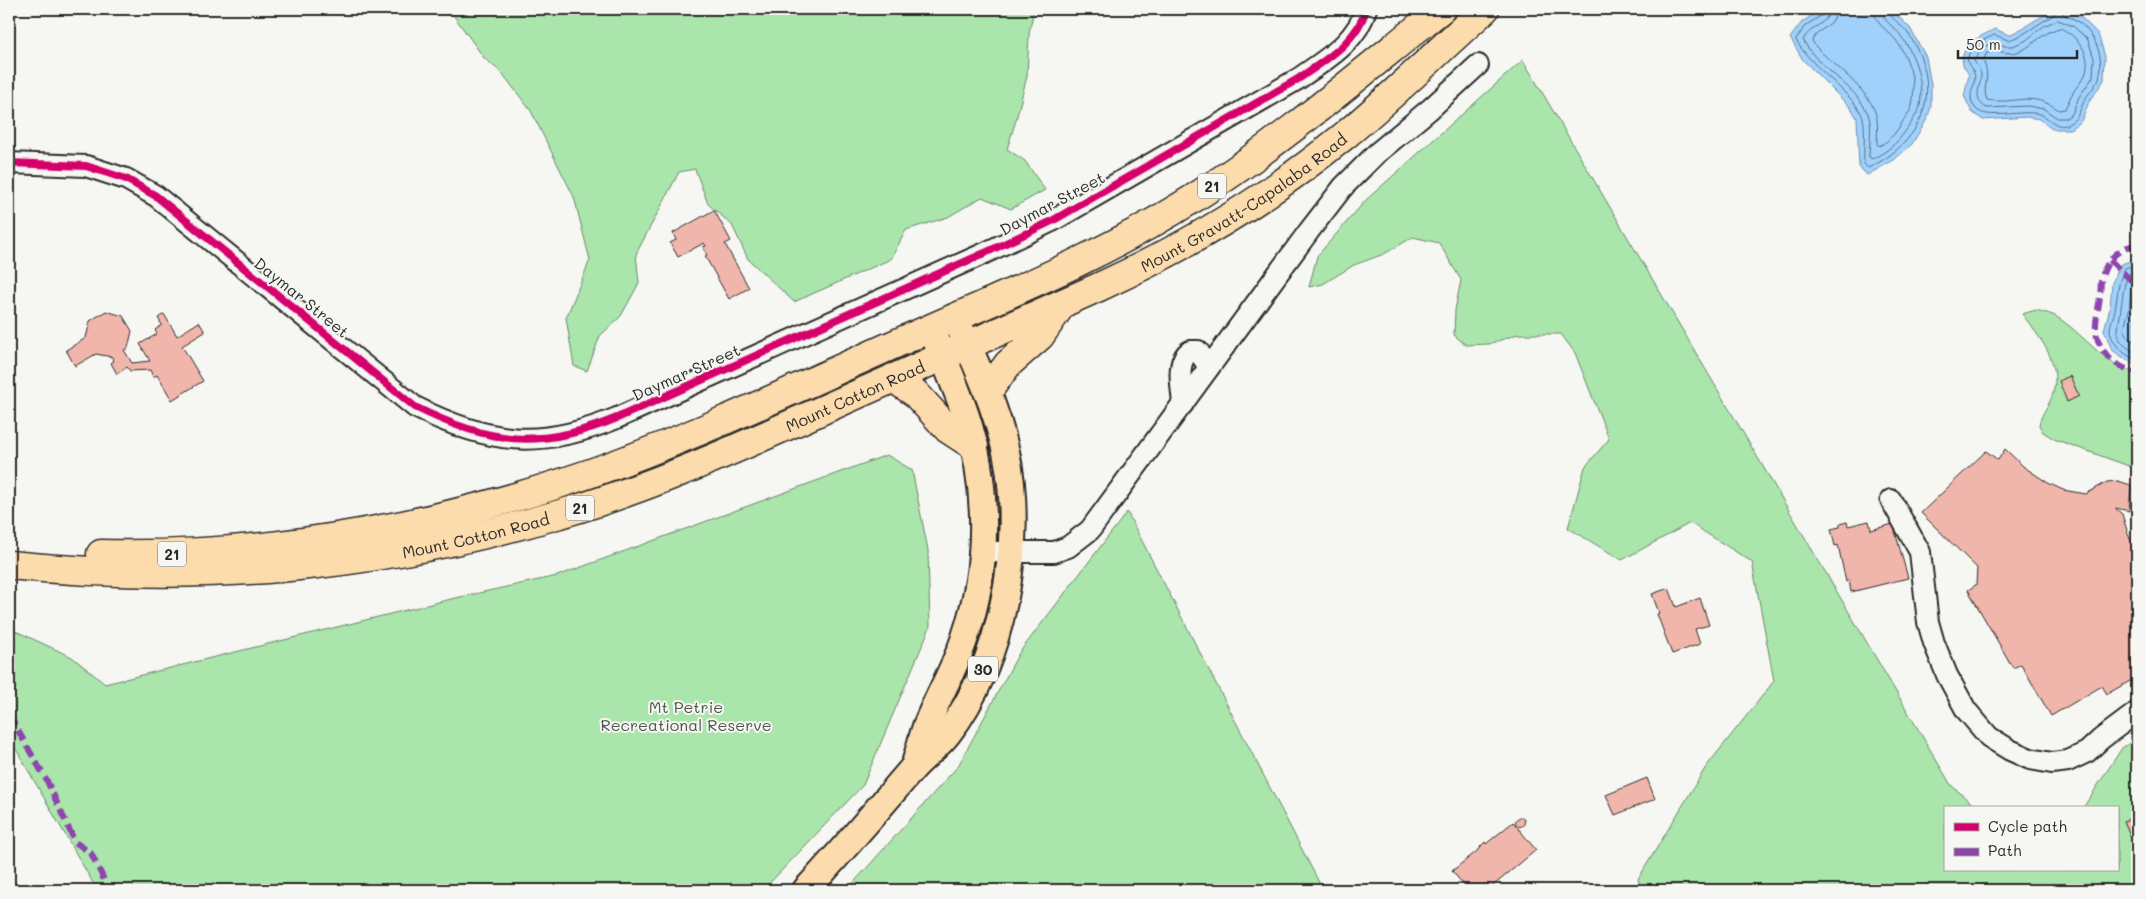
<svg xmlns="http://www.w3.org/2000/svg" width="2146" height="899" font-family="Mali,sans-serif">
<rect width="100%" height="100%" fill="#f6f6f2"/>
<filter id="ink" filterUnits="userSpaceOnUse"><feTurbulence type="fractalNoise" baseFrequency=".02" numOctaves="2"/><feDisplacementMap in="SourceGraphic" scale="10" xChannelSelector="R" yChannelSelector="G"/><feConvolveMatrix kernelMatrix="1 2 1 2 8 2 1 2 1" color-interpolation-filters="sRGB"/></filter>
<g filter="url(#ink)">
<g fill="#aae5ab" stroke="#6a886b">
<path d="M449 9H1034L1029 34 1027 76 1016 120 1007 149 1025 161 1045 190 1011 209 982 197 948 217 906 230 891 259 794 302 748 259 732 225 708 204 695 169 679 172 636 254 639 283 621 316 600 336 587 371 574 366 566 318 590 260 574 197 531 111 502 73 484 58Z"/>
<path d="M1523 60 1951 785 1977 808H1945V870H2117V808H2083L2122 748 2137 738V890H1641L1638 879 1706 767 1774 681 1752 562 1690 523 1622 560 1568 528 1585 467 1609 439 1575 353 1561 334H1518L1489 344 1466 345 1454 335 1455 310 1461 280 1439 243 1413 237 1384 254 1354 265 1323 284 1309 287 1317 256 1366 200Z"/>
<path d="M2036 310C2042 312 2049 313 2055 316 2083 332 2103 366 2137 372V469L2054 439 2043 432 2039 425C2041 413 2050 405 2053 393 2062 362 2039 337 2022 314Z"/>
<path d="M887 455 912 470 928 550 930 627 863 785 763 890H97L9 737V628L72 657 105 684 451 599 557 576Z"/>
<path d="M1127 512 1323 890H847L958 766 1019 653Z"/>
</g>
<g fill="#9fd1fc" stroke="#718fa8">
<path d="M1821 9H1891L1910 28 1926 57 1931 85V107L1927 119 1912 144 1894 160 1867 175 1859 167 1857 118 1851 108 1803 60 1790 38 1802 22Z"/>
<path d="M2056 9H2061L2080 16 2098 34 2105 56 2104 80 2089 102 2081 121 2070 129H2052L2039 119 2027 117 1983 120 1972 112 1964 96 1969 75C1968 72 1964 68 1963 65 1958 46 1982 35 1995 29L2009 35C2026 28 2039 16 2056 9Z"/>
<path d="M2137 259V364H2133L2112 350 2104 330 2110 308 2112 283 2121 264Z"/>
</g>
<g fill="none" stroke-linecap="round" stroke-linejoin="round">
<g stroke="#596d7f" stroke-width="1">
<path d="M1823 9 1822 15 1805 26 1796 40C1810 67 1857 96 1863 118 1866 133 1863 149 1864 164L1868 168C1926 141 1945 86 1907 32 1901 24 1889 18 1888 9"/>
<path d="M1830 9C1829 24 1809 27 1803 40 1818 69 1856 85 1868 114 1873 127 1869 143 1869 157L1872 159C1891 150 1900 140 1911 123 1914 117 1919 112 1920 106 1924 82 1915 55 1901 36 1895 27 1882 21 1881 9"/>
<path d="M1837 9C1836 27 1818 27 1812 41L1817 48C1834 65 1868 90 1875 112 1879 123 1877 133 1877 144L1879 146C1892 140 1898 129 1905 118 1908 114 1911 110 1912 105 1917 83 1908 56 1895 39 1886 29 1874 23 1874 9"/>
<path d="M2056 9 2054 15C2038 23 2025 36 2008 40L1995 35C1984 39 1965 48 1968 63 1969 67 1973 69 1974 73 1978 86 1964 94 1976 109 1987 121 2023 109 2040 114 2050 118 2058 131 2070 123 2079 118 2080 109 2084 101 2088 93 2096 86 2099 78 2105 57 2095 33 2077 21 2073 18 2068 17 2064 15L2062 9"/>
<path d="M2058 20 2073 26 2088 40 2094 58 2093 77 2079 97 2072 114 2066 118H2057L2044 109 2028 106 1987 108C1972 100 1980 89 1981 76 1981 70 1977 66 1974 61L1983 47 1995 42 2005 46H2013L2025 41 2044 26Z"/>
<path d="M2060 28C2077 35 2093 55 2085 75 2082 81 2077 86 2074 91 2070 97 2068 103 2065 109L2059 110C2030 90 2016 105 1987 100 1981 87 1992 79 1983 60L1987 53 1995 50C2027 62 2033 34 2060 28Z"/>
<path d="M2137 264 2125 268C2117 284 2118 294 2115 310 2114 316 2110 323 2110 329 2110 342 2125 357 2137 359"/>
<path d="M2137 271 2129 274C2123 285 2123 295 2121 308 2119 331 2110 340 2137 353"/>
<path d="M2137 278 2134 280 2131 288 2129 310 2124 329 2128 337 2137 344"/>
</g>
</g>
<g fill="#f0b6ab" stroke="#2b2b2b">
<path d="M714 210 731 241 725 244 749 288 729 299 705 256 707 255 703 247 706 246 704 243 678 257 670 243 676 240 673 233Z"/>
<path d="M106 311 123 316 132 331 128 348 124 350 132 363 150 361 140 344 157 334 155 330 162 325 158 318 164 314 177 336 199 322 205 332 182 346 203 381 172 400 157 375 153 377 150 370 130 371 127 367 117 374 111 363 114 361 112 357 96 354 75 366 66 350 86 338 90 321Z"/>
<path d="M2070 376 2079 396 2067 402 2059 381Z"/>
<path d="M2005 449 2024 467 2048 483 2063 490 2086 494 2107 482 2118 481 2131 485 2129 511 2116 508V509L2122 514 2128 534 2131 541 2137 546V677L2107 694 2102 686 2051 716 2021 664 2013 668 1968 590 1976 585 1977 568 1921 513 1986 451 1998 460Z"/>
<path d="M1869 521 1871 530 1893 524 1908 578 1851 592 1849 580 1846 582 1838 545 1835 546 1831 529 1840 527V524L1847 522 1848 526Z"/>
<path d="M1669 588 1676 607 1700 598 1709 625 1695 629 1700 644 1672 654 1657 614 1659 613 1652 594Z"/>
<path d="M1647 778 1655 799 1615 815 1606 795Z"/>
<path d="M2137 816V851L2124 821Z"/>
<circle cx="1520" cy="822" r="4.5"/>
<path d="M1513 822 1536 850 1488 890H1468L1452 871 1481 848 1480 847 1485 842 1486 844Z"/>
</g>
<g fill="none" stroke-linecap="round" stroke-linejoin="round">
<defs>
<g id="minor">
<path d="M9 163 86 166 126 179 156 196 415 407C489 444 540 450 617 418L985 253 1052 221 1298 79C1325 60 1357 42 1366 9"/>
<path d="M1183 404C1182 388 1175 361 1190 351H1198L1209 367"/>
<path d="M1891 500 1920 552 1928 622 1934 643 1947 675 1966 710 1989 737 2010 750 2030 759 2052 763 2068 761 2087 752 2101 739 2137 712"/>
<path d="M982 552H1054L1068 547 1090 530 1309 231 1343 187 1377 153 1430 109 1478 65"/>
</g>
<g id="major">
<path d="M915 764C919 751 922 737 927 724 939 694 955 668 965 637 989 567 989 487 966 416 956 386 943 357 931 328"/>
<path d="M806 890C843 850 878 809 913 768 924 756 938 746 948 733 1003 663 1025 538 1006 452 995 404 975 361 955 317"/>
</g>
<g id="highway">
<path d="M893 378 915 393 948 429 974 446"/>
<path d="M988 391 1008 364 1040 336 1062 304"/>
<path d="M101 554C272 558 457 523 616 464 711 429 803 385 895 344 996 299 1100 258 1194 198 1282 142 1360 74 1441 9"/>
<path id="s1" d="M9 565C202 584 373 569 560 514 663 484 760 438 858 394 938 358 1019 323 1099 287 1186 247 1270 197 1344 136 1393 96 1438 51 1485 9"/>
</g>
</defs>
<use href="#minor" stroke="#2b2b2b" stroke-width="24"/>
<use href="#major" stroke="#2b2b2b" stroke-width="30"/>
<use href="#highway" stroke="#2b2b2b" stroke-width="31"/>
<use href="#minor" stroke="#f6f6f2" stroke-width="20"/>
<use href="#major" stroke="#fcdcac" stroke-width="26"/>
<use href="#highway" stroke="#fcdcac" stroke-width="28"/>
<g stroke="#8e44ad" stroke-width="6" stroke-dasharray="12 6" stroke-linecap="butt">
<path d="M2137 245C2120 246 2106 260 2102 277 2100 283 2101 290 2100 296 2099 307 2095 320 2096 331 2098 352 2117 369 2137 372"/>
<path d="M2110 260 2137 286"/>
<path d="M9 715 47 781 75 842 91 853 109 890"/>
</g>
<defs>
<path id="cycleway" d="M9 163 86 166 126 179 156 196 415 407C489 444 540 450 617 418L985 253 1052 221 1298 79C1325 60 1357 42 1366 9"/>
</defs>
<use href="#cycleway" stroke="#f6f6f2" stroke-width="11"/>
<use href="#cycleway" stroke="#d6006c" stroke-width="8"/>
</g>
</g>
<g text-anchor="middle" dominant-baseline="central" stroke-width="4" stroke-linejoin="round" paint-order="stroke">
<g fill="#f6f6f2" stroke="#686867" stroke-width="1">
<rect x="1198" y="173.5" width="28" height="25" rx="4"/>
<rect x="566" y="495.5" width="28" height="25" rx="4"/>
<rect x="158" y="541.5" width="28" height="25" rx="4"/>
<rect x="968" y="656.5" width="30" height="25" rx="4"/>
</g>
<g font-size="15" font-weight="bold" fill="#2b2b2b">
<text x="1212" y="186">21</text>
<text x="580" y="508">21</text>
<text x="172" y="554">21</text>
<text x="983" y="669">30</text>
</g>
<g font-size="16" fill="#2b2b2b" stroke="#f6f6f2">
<text stroke="none"><textPath href="#s1" startOffset="1310">Mount Gravatt-Capalaba Road</textPath></text>
<text transform="translate(1052 203) rotate(-28)">Daymar Street</text>
<text transform="translate(302 297) rotate(39)">Daymar Street</text>
<text transform="translate(686 372) rotate(-24)">Daymar Street</text>
<text stroke="none"><textPath href="#s1" startOffset="875">Mount Cotton Road</textPath></text>
<text stroke="none"><textPath href="#s1" startOffset="470">Mount Cotton Road</textPath></text>
</g>
<g font-size="16" fill="#4b5a4b" stroke="#f6f6f2">
<text x="686" y="706">Mt Petrie<tspan x="686" dy="18">Recreational Reserve</tspan></text>
</g>
</g>
<rect width="2146" height="899" fill="none" stroke="#f6f6f2" stroke-width="30"/>
<rect x="15" y="15" width="2116" height="869" fill="none" stroke="#2b2b2b" stroke-width="2" filter="url(#ink)"/>
<rect x="1944" y="806" width="175" height="65" fill="#f6f6f2" stroke="#a5a5a2"/>
<rect x="1954" y="823" width="25" height="8" fill="#d6006c" stroke="#a5a5a2"/>
<text x="1988" y="832" font-size="15" fill="#2b2b2b">Cycle path</text>
<rect x="1954" y="848" width="25" height="8" fill="#8e44ad" stroke="#a5a5a2"/>
<text x="1988" y="856" font-size="15" fill="#2b2b2b">Path</text>
<path d="M1958 50v8h119v-8" fill="none" stroke="#2b2b2b" stroke-width="2.5"/>
<text x="1966" y="50" font-size="15" fill="#2b2b2b" stroke="#f6f6f2" stroke-width="4" paint-order="stroke">50 m</text>
</svg>
